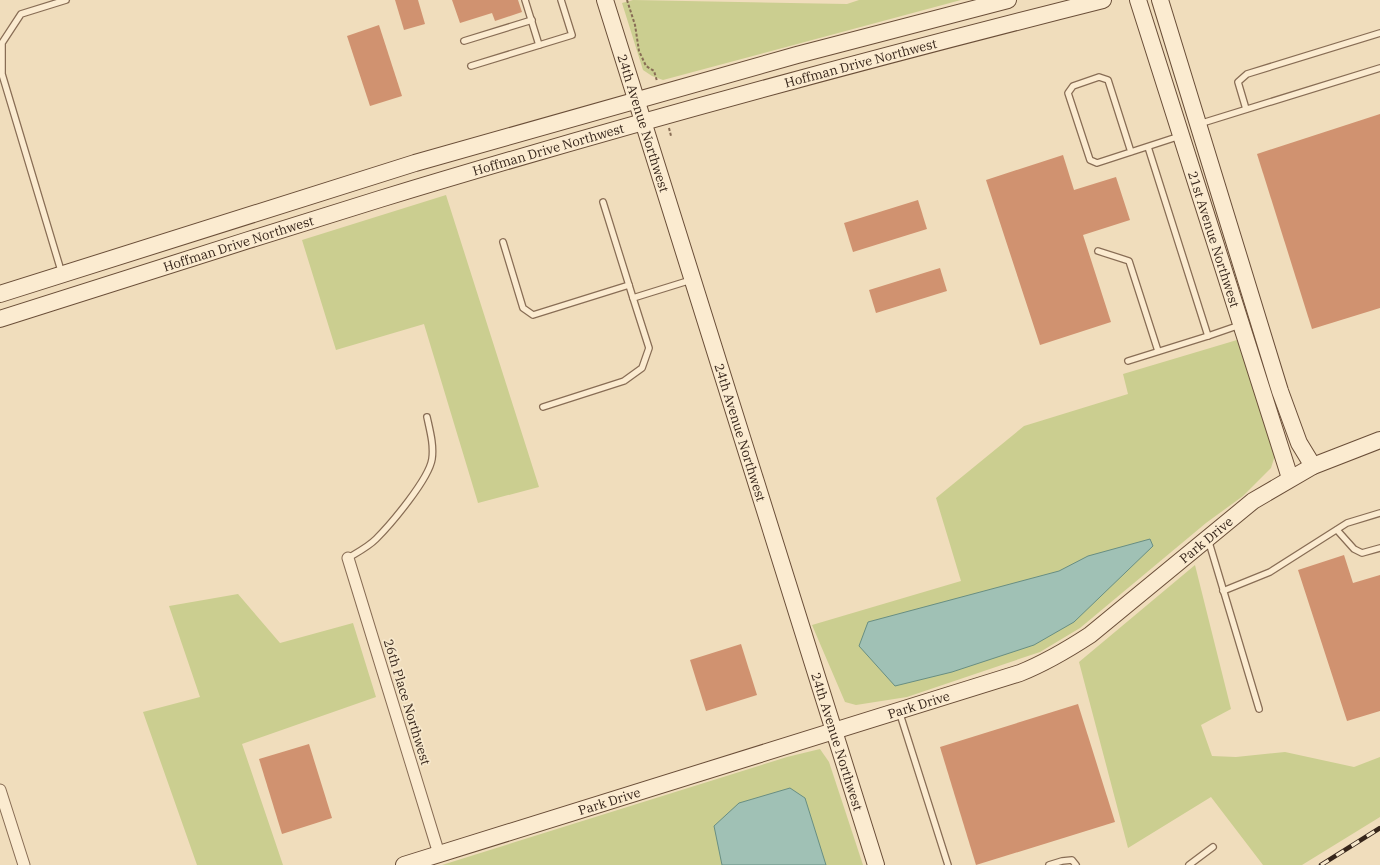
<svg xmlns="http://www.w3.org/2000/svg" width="1380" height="865" font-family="'IBM Plex Serif',serif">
<rect width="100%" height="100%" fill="#f0ddbc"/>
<g fill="#cbce90">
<path d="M633 0 847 4 859 0H961L663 80 652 76 643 70 622 3Z"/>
<path d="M446 195 539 487 478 503 424 324 336 350 302 240Z"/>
<path d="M1237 340 1276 452 1271 468 1243 496 1206 523 1080 628 1040 652 907 697 856 705 845 702 812 625 961 581 936 498 1024 426 1128 394 1123 374Z"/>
<path d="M1195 565 1231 709 1201 725 1212 756 1236 757 1285 752 1354 767 1380 757V817L1302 865H1263L1211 797 1128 848 1079 662Z"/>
<path d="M238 594 280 643 353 623 376 697 242 744 283 865H197L143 712 200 697 169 606Z"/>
<path d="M820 749 829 762 863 865H442L787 757Z"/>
</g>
<g fill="#a0c1b5" stroke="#688e82">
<path d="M1150 539 1153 546 1074 622 1034 645 952 672 895 686 859 646 868 622 1059 571 1088 556Z"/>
<path d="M790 788 805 798 826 865H722L714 826 739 803Z"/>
</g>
<g fill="#d09270">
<path d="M395 0H418L425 24 404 30Z"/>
<path d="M452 0H518L522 12 495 21 492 13 460 23Z"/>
<path d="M379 25 402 96 370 106 347 36Z"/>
<path d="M1380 114V308L1312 329 1257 154Z"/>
<path d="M1063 155 1074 190 1116 177 1130 220 1083 235 1111 322 1040 345 986 180Z"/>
<path d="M918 200 927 229 853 252 844 223Z"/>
<path d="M940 268 947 291 876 313 869 290Z"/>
<path d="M1344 555 1353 583 1380 575V711L1347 721 1298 570Z"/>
<path d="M741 644 757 695 706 711 690 660Z"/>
<path d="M1078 704 1115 822 976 865 940 747Z"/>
<path d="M309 744 332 818 282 834 259 759Z"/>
</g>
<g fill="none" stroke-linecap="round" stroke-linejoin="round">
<defs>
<g id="lane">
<path d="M525 0 539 45"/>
<path d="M464 41 532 20"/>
<path d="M471 66 572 35 561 0"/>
<path d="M1246 109 1238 82 1247 74 1380 33"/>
<path d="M1199 124 1380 68"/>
<path d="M1148 147 1208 336 1240 325"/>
<path d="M1131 152 1108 80 1099 77 1073 86 1068 93 1090 160 1097 163C1125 154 1153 145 1180 136"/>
<path d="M603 202 633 298"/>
<path d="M503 242 523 308 533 315 629 285"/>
<path d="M1098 251 1129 261 1158 351"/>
<path d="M62 274 2 74V43L21 14 66 0"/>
<path d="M1128 361 1208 336"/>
<path d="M543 407 624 381 642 368 649 348 633 298 691 280"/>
<path d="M1337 530 1354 549 1362 553 1380 548"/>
<path d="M1208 539 1259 709"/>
<path d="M348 558C358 552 368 547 376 539 391 524 429 479 432 459 434 445 430 431 427 417"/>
<path d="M1223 591 1270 572 1347 523 1380 513"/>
<path d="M899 711 948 865"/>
<path d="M1049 865 1062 861 1072 860 1076 865"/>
<path d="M1189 865 1213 847"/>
</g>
<g id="street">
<path d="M348 558 439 854"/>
<path d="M0 790 24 865"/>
</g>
<g id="secondary">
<path id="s1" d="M605 0 876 865"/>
<path id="s2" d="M1138 0 1290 478"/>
<path d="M1160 0 1280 391 1299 443 1313 466"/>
<path d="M0 294 415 163 797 55 1008 0"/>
<path id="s3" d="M0 319C127 279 253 238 380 199 619 126 861 61 1103 0"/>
<path id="s4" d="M404 865 1020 673C1045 663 1067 650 1090 635L1253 501 1313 466 1380 440"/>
</g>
</defs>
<use href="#lane" stroke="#886d55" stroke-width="8"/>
<use href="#street" stroke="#886d55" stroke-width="13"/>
<use href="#secondary" stroke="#6a4e38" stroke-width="18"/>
<g stroke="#886d55" stroke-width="2" stroke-dasharray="3 2" stroke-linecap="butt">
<path d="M627 0 635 25 639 51 646 66 654 71 657 81"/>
<path d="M669 128 671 136"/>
</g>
<use href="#lane" stroke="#fbebd0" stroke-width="5.5"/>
<use href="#street" stroke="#fbebd0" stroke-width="11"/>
<use href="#secondary" stroke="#fbebd0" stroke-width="16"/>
<defs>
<path id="rail" d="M1321 865 1380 828"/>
</defs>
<use href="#rail" stroke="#37261b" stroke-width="4.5"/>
<use href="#rail" stroke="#f7e8cc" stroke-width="3" stroke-dasharray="9" stroke-linecap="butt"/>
</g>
<g text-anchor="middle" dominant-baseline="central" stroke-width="3.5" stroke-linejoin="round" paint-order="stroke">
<g font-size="13" fill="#37261b" stroke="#f7e8cc">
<text stroke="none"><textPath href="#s3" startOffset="898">Hoffman Drive Northwest</textPath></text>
<text stroke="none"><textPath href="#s1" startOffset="129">24th Avenue Northwest</textPath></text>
<text stroke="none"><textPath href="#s3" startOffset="574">Hoffman Drive Northwest</textPath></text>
<text stroke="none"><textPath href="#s2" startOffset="251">21st Avenue Northwest</textPath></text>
<text stroke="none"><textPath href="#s3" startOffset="250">Hoffman Drive Northwest</textPath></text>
<text stroke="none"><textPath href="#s1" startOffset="453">24th Avenue Northwest</textPath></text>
<text stroke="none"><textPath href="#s4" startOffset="875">Park Drive</textPath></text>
<text transform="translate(407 702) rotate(73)">26th Place Northwest</text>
<text stroke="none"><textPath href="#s4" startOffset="539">Park Drive</textPath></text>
<text stroke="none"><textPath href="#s1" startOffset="777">24th Avenue Northwest</textPath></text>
<text stroke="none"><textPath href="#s4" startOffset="215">Park Drive</textPath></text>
</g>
</g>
</svg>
